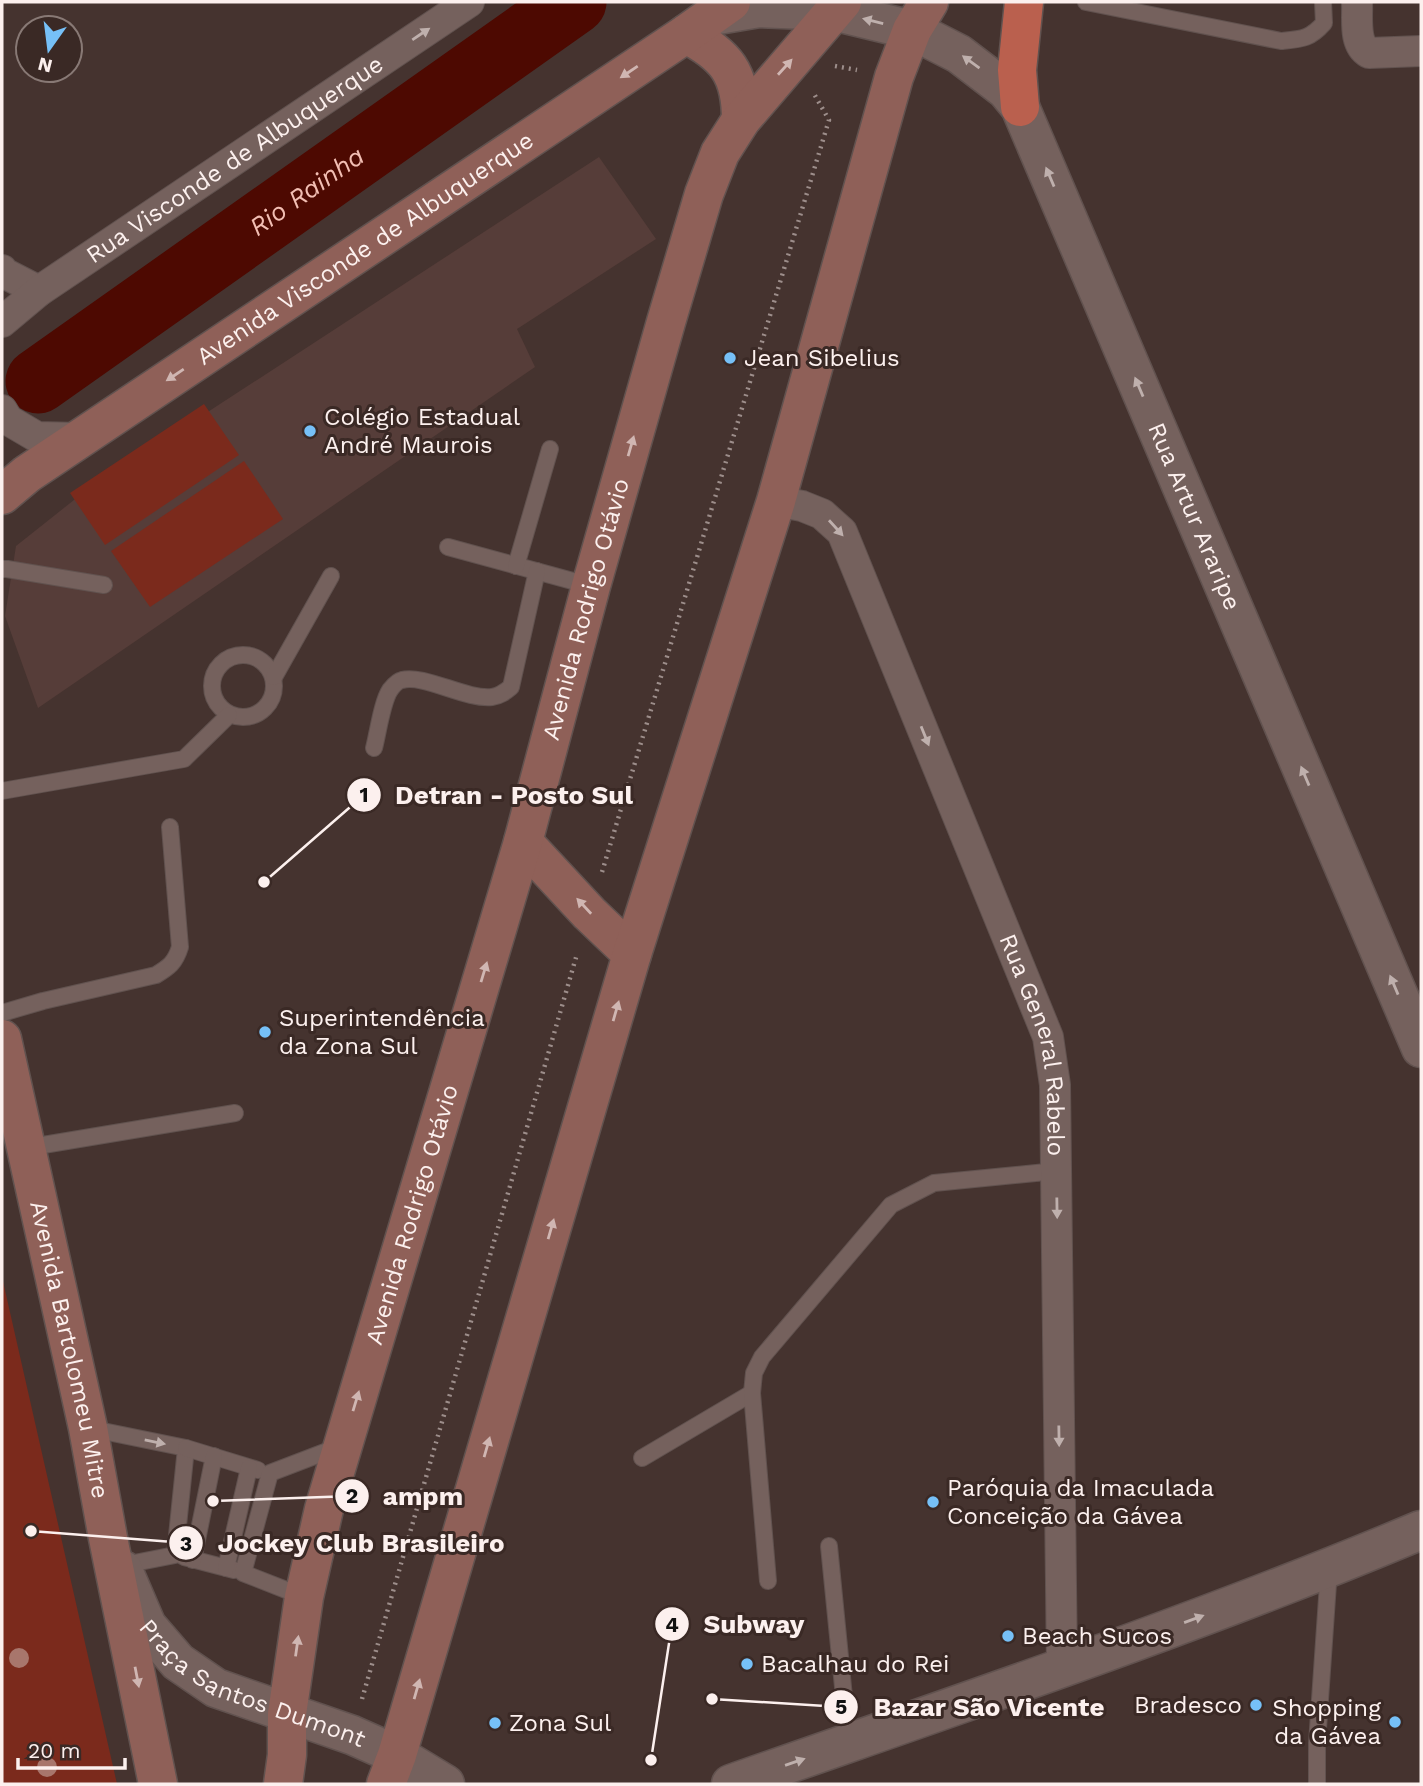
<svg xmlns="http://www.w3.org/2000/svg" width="1423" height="1786" font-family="'Work Sans',sans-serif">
<rect width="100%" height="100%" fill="#45332f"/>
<path fill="#563d39" d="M599 157 656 239 517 329 535 367 38 708 5 616 16 546 79 496Z"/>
<g fill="#7b2a1c">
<path d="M204 404 239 455 105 545 70 493Z"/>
<path d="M244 461 283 519 150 607 111 551Z"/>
<path d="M2 1277 117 1784H2Z"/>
</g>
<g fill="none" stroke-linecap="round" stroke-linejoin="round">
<path stroke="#4d0901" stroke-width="65" id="s1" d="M38 381 574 2"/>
<defs>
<g id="service">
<path d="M1086 2 1281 41C1302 39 1310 39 1324 23L1323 2"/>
<path d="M448 547 591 586"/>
<path d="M516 566 550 449"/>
<path d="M2 569H7L104 585"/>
<circle cx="243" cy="686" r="31"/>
<path d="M274 677 331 576"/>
<path d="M374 748C378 733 382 702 390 690 393 686 397 681 402 680 424 674 466 700 492 697 500 696 505 692 511 687L537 571"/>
<path d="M2 791 184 759 229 715"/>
<path d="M2 1013 43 1001 156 975C169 967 175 963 180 947L170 827"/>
<path d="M25 1148 235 1113"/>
<path d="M88 1428 186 1448 175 1555 119 1566"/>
<path d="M186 1448 258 1470"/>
<path d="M642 1458 752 1393"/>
<path d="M829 1546 844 1697 850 1742"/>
<path d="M184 1557 234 1570"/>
<path d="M193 1560 214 1456"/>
<path d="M226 1568 249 1468"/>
<path d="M768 1581 752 1393 754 1373 762 1357 891 1205 934 1183 1056 1171"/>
<path d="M304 1597 243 1573 270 1473 338 1447"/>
<path d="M1317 1784V1743L1329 1569"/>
</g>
<g id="minor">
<path d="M1357 2C1358 18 1353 44 1369 53L1421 51"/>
<path d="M2 270 4 273 39 291"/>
<path id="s2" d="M2 322 39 291 469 2"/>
<path d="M2 410 8 420 37 437 79 438"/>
<path id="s3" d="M776 501 802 506 822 514 842 532 1048 1037 1055 1085 1062 1668"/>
</g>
<g id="tertiary">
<path id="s4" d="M712 16 759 8 833 11 912 30 959 54 1006 90 1020 107 1421 1048"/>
<path id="s5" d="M123 1570 147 1626 178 1662 216 1688 352 1735 397 1755 445 1784"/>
<path d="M731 1784C962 1703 1195 1625 1421 1530"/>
</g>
<g id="secondary">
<path d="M686 34C726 55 741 73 741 120"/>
<path id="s6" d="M2 495 27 474 686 34 731 2"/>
<path d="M523 842 589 913 632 954"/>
<path id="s7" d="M2 1039 88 1428 108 1538 158 1784"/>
<path id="s8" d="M283 1784 287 1755V1714L304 1597 324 1509 523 842 591 586 666 322 704 194 720 153 741 120 842 2"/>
<path d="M386 1784 397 1755 632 954 776 501 894 77 912 30 929 2"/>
</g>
<path id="trunk" d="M1020 107 1017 70 1024 2"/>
</defs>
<use href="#service" stroke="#61524f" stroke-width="18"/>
<use href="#minor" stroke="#61524f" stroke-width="32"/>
<use href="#tertiary" stroke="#61524f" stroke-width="41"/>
<use href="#secondary" stroke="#61524f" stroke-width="41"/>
<use href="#trunk" stroke="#61524f" stroke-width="41"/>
<g stroke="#9d8e8b" stroke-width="4.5" stroke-dasharray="2 5" stroke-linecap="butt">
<path d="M835 66 857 70"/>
<path d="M602 872 829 120 813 92"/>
<path d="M362 1699 577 954"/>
</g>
<use href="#service" stroke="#75615d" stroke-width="16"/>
<use href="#minor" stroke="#75615d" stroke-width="30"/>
<use href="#tertiary" stroke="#75615d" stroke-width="38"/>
<use href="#secondary" stroke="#8f6058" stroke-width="38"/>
<use href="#trunk" stroke="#ba604e" stroke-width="38"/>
</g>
<g fill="#a8766c">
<circle cx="19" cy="1658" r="10"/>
<circle cx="47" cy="1767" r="10"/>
</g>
<defs><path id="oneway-solid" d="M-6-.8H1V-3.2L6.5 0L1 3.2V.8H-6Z" transform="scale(1.75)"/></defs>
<g fill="#bfb0ad">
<use href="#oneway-solid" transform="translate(873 21) rotate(-166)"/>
<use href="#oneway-solid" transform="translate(421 34) rotate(-34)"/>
<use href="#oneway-solid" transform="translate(971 62) rotate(-144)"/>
<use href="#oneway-solid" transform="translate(1050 177) rotate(-113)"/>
<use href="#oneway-solid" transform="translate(1139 387) rotate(-113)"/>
<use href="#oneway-solid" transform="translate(836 528) rotate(48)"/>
<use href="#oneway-solid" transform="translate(925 736) rotate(68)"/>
<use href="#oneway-solid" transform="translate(1305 776) rotate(-113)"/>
<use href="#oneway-solid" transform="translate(1394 985) rotate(-113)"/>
<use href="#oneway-solid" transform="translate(1057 1208) rotate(89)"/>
<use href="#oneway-solid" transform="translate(1059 1436) rotate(89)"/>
<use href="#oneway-solid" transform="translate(155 1442) rotate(11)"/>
<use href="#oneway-solid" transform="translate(1194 1619) rotate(-20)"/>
<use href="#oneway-solid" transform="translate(795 1762) rotate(-19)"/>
</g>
<g fill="#d0b6b2">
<use href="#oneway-solid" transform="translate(785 67) rotate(-48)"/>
<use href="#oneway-solid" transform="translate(629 72) rotate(146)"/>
<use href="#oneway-solid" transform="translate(175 375) rotate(146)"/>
<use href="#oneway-solid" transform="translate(631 446) rotate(-74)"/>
<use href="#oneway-solid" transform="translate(584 906) rotate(-133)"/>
<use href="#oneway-solid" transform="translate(484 972) rotate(-73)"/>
<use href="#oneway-solid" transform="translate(616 1011) rotate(-74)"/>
<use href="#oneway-solid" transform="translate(551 1229) rotate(-74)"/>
<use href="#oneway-solid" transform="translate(356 1401) rotate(-73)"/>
<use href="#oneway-solid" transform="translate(487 1447) rotate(-74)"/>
<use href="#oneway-solid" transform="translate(297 1646) rotate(-82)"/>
<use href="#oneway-solid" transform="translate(137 1677) rotate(79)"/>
<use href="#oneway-solid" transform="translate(417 1689) rotate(-74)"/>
</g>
<g fill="#76c0f7" stroke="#3a2925" stroke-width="2.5">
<circle cx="730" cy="358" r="7"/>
<circle cx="310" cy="431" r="7"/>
<circle cx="265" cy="1032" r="7"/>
<circle cx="933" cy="1502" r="7"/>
<circle cx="1008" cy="1636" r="7"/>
<circle cx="747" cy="1664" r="7"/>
<circle cx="1256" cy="1705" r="7"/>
<circle cx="1395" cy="1722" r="7"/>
<circle cx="495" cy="1723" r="7"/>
</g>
<g text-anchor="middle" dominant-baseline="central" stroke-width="6" stroke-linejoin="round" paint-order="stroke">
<g font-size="24" fill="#fcf0ee" stroke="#3a2925">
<text stroke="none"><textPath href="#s2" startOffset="284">Rua Visconde de Albuquerque</textPath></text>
<text stroke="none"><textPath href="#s6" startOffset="439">Avenida Visconde de Albuquerque</textPath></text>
<text stroke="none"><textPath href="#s4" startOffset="782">Rua Artur Araripe</textPath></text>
<text stroke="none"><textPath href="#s8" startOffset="1216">Avenida Rodrigo Otávio</textPath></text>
<text stroke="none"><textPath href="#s3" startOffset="625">Rua General Rabelo</textPath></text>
<text stroke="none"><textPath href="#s8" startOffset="586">Avenida Rodrigo Otávio</textPath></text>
<text stroke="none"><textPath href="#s7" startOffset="318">Avenida Bartolomeu Mitre</textPath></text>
<text stroke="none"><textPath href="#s5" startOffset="184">Praça Santos Dumont</textPath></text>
</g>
<g font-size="24" fill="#fcf0ee" stroke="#3a2925" text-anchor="start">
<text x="744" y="358">Jean Sibelius</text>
<text x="324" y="417">Colégio Estadual<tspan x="324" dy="28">André Maurois</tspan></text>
<text x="279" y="1018">Superintendência<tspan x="279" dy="28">da Zona Sul</tspan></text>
<text x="947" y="1488">Paróquia da Imaculada<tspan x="947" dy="28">Conceição da Gávea</tspan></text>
<text x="1022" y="1636">Beach Sucos</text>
<text x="761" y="1664">Bacalhau do Rei</text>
<text x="1242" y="1705" text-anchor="end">Bradesco</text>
<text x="1381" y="1708" text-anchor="end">Shopping<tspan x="1381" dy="28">da Gávea</tspan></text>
<text x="509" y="1723">Zona Sul</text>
</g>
<g font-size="26" font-style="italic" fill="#f2beb3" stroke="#3a2925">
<text stroke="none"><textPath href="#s1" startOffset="329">Rio Rainha</textPath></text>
</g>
</g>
<path fill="none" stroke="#fcf0ee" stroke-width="2.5" d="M264 882L364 795M213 1501L352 1496M31 1531L186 1543M651 1760L672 1624M712 1699L841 1707"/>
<g fill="#fcf0ee" stroke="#3a2925" stroke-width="2.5">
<circle cx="264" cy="882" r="7"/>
<circle cx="213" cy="1501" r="7"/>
<circle cx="31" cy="1531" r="7"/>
<circle cx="651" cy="1760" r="7"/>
<circle cx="712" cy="1699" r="7"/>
<circle cx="364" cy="795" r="18"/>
<circle cx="352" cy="1496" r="18"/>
<circle cx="186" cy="1543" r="18"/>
<circle cx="672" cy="1624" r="18"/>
<circle cx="841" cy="1707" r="18"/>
</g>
<g font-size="21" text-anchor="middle" font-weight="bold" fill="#111">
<text x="364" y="802">1</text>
<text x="352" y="1503">2</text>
<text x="186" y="1551">3</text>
<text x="672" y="1632">4</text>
<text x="841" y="1714">5</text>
</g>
<g font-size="26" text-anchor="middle" font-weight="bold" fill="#fcf0ee" stroke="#3a2925" stroke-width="6" stroke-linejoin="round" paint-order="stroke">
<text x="514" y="804">Detran - Posto Sul</text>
<text x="423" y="1505">ampm</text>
<text x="361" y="1552">Jockey Club Brasileiro</text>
<text x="754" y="1633">Subway</text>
<text x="989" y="1716">Bazar São Vicente</text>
</g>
<rect width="1423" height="1786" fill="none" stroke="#fcf0ee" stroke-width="7"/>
<g transform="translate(49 49) rotate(194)"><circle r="33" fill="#3a2925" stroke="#887975" stroke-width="2"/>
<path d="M0-5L12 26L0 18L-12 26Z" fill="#76c0f7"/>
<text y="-10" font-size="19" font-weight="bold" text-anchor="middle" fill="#fcf0ee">N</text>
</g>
<path d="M18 1758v10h107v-10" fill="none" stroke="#fcf0ee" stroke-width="3.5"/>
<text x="28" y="1758" font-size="21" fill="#fcf0ee" stroke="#3a2925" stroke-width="5" paint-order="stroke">20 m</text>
</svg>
